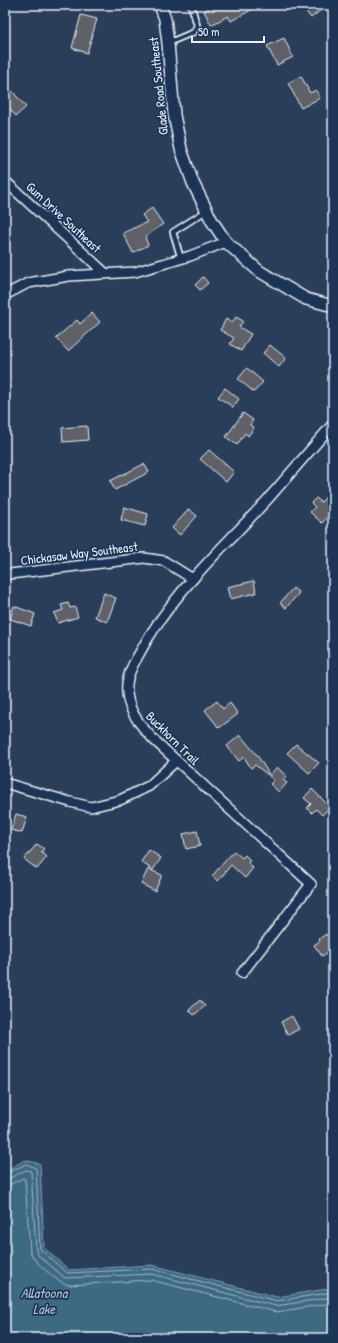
<svg xmlns="http://www.w3.org/2000/svg" width="338" height="1343" font-family="'Patrick Hand',sans-serif">
<rect width="100%" height="100%" fill="#2a3e5a"/>
<filter id="ink" filterUnits="userSpaceOnUse"><feTurbulence type="fractalNoise" baseFrequency=".025" numOctaves="2"/><feDisplacementMap in="SourceGraphic" scale="8" xChannelSelector="R" yChannelSelector="G"/><feConvolveMatrix kernelMatrix="1 2 1 2 8 2 1 2 1" color-interpolation-filters="sRGB"/></filter>
<g filter="url(#ink)">
<path fill="#3e6983" stroke="#829fb2" d="M25 1160 40 1164 44 1248 69 1270 152 1265 277 1297 333 1288V1338H5V1171Z"/>
<g fill="none" stroke-linecap="round" stroke-linejoin="round">
<g stroke="#a4bbc9" stroke-width="1">
<path d="M5 1174 26 1164 36 1168 40 1249 67 1273 152 1269 277 1301 333 1292"/>
<path d="M5 1179 10 1178 26 1170 31 1171 36 1250 38 1255 65 1278 152 1274 276 1306 333 1297"/>
<path d="M5 1185 11 1184 23 1178 25 1179 30 1252C34 1262 59 1284 70 1285L151 1280 276 1312 333 1303"/>
</g>
</g>
<g fill="#5e6168" stroke="#e8f1f8">
<path d="M214 5H260L231 21 228 16 211 25 204 11Z"/>
<path d="M301 5H316L321 10 311 18Z"/>
<path d="M81 15 97 19 87 53 72 48Z"/>
<path d="M284 38 293 57 277 65 267 46Z"/>
<path d="M301 76 310 93 316 90 320 98 301 108 288 83Z"/>
<path d="M5 83 26 107 16 116 5 104Z"/>
<path d="M152 208 163 224 145 237 148 245 133 253 123 233 147 222 142 215Z"/>
<path d="M203 277 208 283 200 290 195 285Z"/>
<path d="M92 313 100 322 68 351 56 338 77 320 80 324Z"/>
<path d="M236 317 243 321 239 327 251 334 241 351 230 344 234 338 220 330 226 319 232 323Z"/>
<path d="M270 345 286 358 279 367 263 353Z"/>
<path d="M247 368 263 382 254 392 238 379Z"/>
<path d="M225 388 239 399 233 407 218 397Z"/>
<path d="M243 413 253 420 250 425 254 428 248 436 245 433 237 445 226 437Z"/>
<path d="M87 426 88 440 63 442 62 428Z"/>
<path d="M209 450 234 472 226 482 200 459Z"/>
<path d="M144 464 149 472 115 490 110 481Z"/>
<path d="M326 497 333 504V511L322 523 310 512 315 507 311 503 316 498 321 502Z"/>
<path d="M124 507 148 514 145 526 121 520Z"/>
<path d="M189 509 197 516 180 535 172 528Z"/>
<path d="M254 581 256 593 230 599 227 587Z"/>
<path d="M293 588 299 593 286 608 280 603Z"/>
<path d="M104 593 116 598 107 622 95 617Z"/>
<path d="M68 603 70 608 75 607 78 617 58 623 54 613 63 610 61 605Z"/>
<path d="M14 606 35 614 31 626 10 619Z"/>
<path d="M217 701 223 709 230 703 238 714 219 728 205 710Z"/>
<path d="M240 735 257 755 269 774 268 775 255 765 251 768 244 757 239 761 227 746Z"/>
<path d="M296 744 319 763 309 773 287 753Z"/>
<path d="M277 767 286 776 283 780 287 783 279 792 270 784 274 780 269 776Z"/>
<path d="M312 789 330 807 322 815 316 809 312 813 307 808 311 804 304 798Z"/>
<path d="M16 814 27 817 22 833 11 830Z"/>
<path d="M197 831 200 846 186 849 183 834Z"/>
<path d="M37 844 44 849 41 852 47 857 37 869 24 859Z"/>
<path d="M149 850 161 858 153 870 141 862Z"/>
<path d="M234 851 242 858 245 855 250 860 248 863 253 868 245 878 231 865 218 881 212 876Z"/>
<path d="M148 869 162 875 155 891 141 884Z"/>
<path d="M326 934 328 937 333 934V949L322 956 314 945 320 941 319 939Z"/>
<path d="M200 1000 205 1006 194 1015 189 1010Z"/>
<path d="M292 1016 299 1029 288 1035 281 1022Z"/>
</g>
<g fill="none" stroke-linecap="round" stroke-linejoin="round">
<defs>
<g id="service">
<path d="M168 43 194 32 197 25 191 5"/>
<path d="M181 259 173 232 206 211"/>
</g>
<g id="minor">
<path d="M5 181 105 273"/>
<path d="M5 295 28 283 69 276 135 272 190 256 226 242"/>
<path d="M10 574 144 558 164 561 193 579"/>
<path d="M5 783 70 802 91 807 120 800 149 786 176 761"/>
<path d="M242 973 311 884 153 739C138 723 125 707 127 684 128 674 133 664 138 656 169 596 222 549 267 500 289 475 311 449 333 424"/>
</g>
<path id="tertiary" d="M160 5 165 19 168 43 174 115 181 149 193 183 212 221 226 242 259 271 306 299 333 306"/>
</defs>
<use href="#service" stroke="#e8f1f8" stroke-width="8"/>
<use href="#minor" stroke="#e8f1f8" stroke-width="12"/>
<use href="#tertiary" stroke="#e8f1f8" stroke-width="14"/>
<use href="#service" stroke="#1d3557" stroke-width="4.5"/>
<use href="#minor" stroke="#1d3557" stroke-width="9"/>
<use href="#tertiary" stroke="#1d3557" stroke-width="11"/>
</g>
</g>
<g text-anchor="middle" dominant-baseline="central" stroke-width="3.5" stroke-linejoin="round" paint-order="stroke">
<g font-size="13" fill="#e8f1f8" stroke="#1d3557">
<text transform="translate(158 86) rotate(-96)">Glade Road Southeast</text>
<text transform="translate(64 217) rotate(43)">Gum Drive Southeast</text>
<text transform="translate(79 553) rotate(-7)">Chickasaw Way Southeast</text>
<text transform="translate(173 738) rotate(45)">Buckhorn Trail</text>
</g>
<g font-size="14" font-style="italic" fill="#acc1cf" stroke="#1d3557">
<text x="44" y="1292">Allatoona<tspan x="44" dy="16">Lake</tspan></text>
</g>
</g>
<rect width="338" height="1343" fill="none" stroke="#1d3557" stroke-width="20"/>
<rect x="10" y="10" width="318" height="1323" fill="none" stroke="#e8f1f8" stroke-width="1.5" filter="url(#ink)"/>
<path d="M192 36v6h72v-6" fill="none" stroke="#e8f1f8" stroke-width="2"/>
<text x="198" y="36" font-size="12" fill="#e8f1f8" stroke="#1d3557" stroke-width="3" paint-order="stroke">50 m</text>
</svg>
